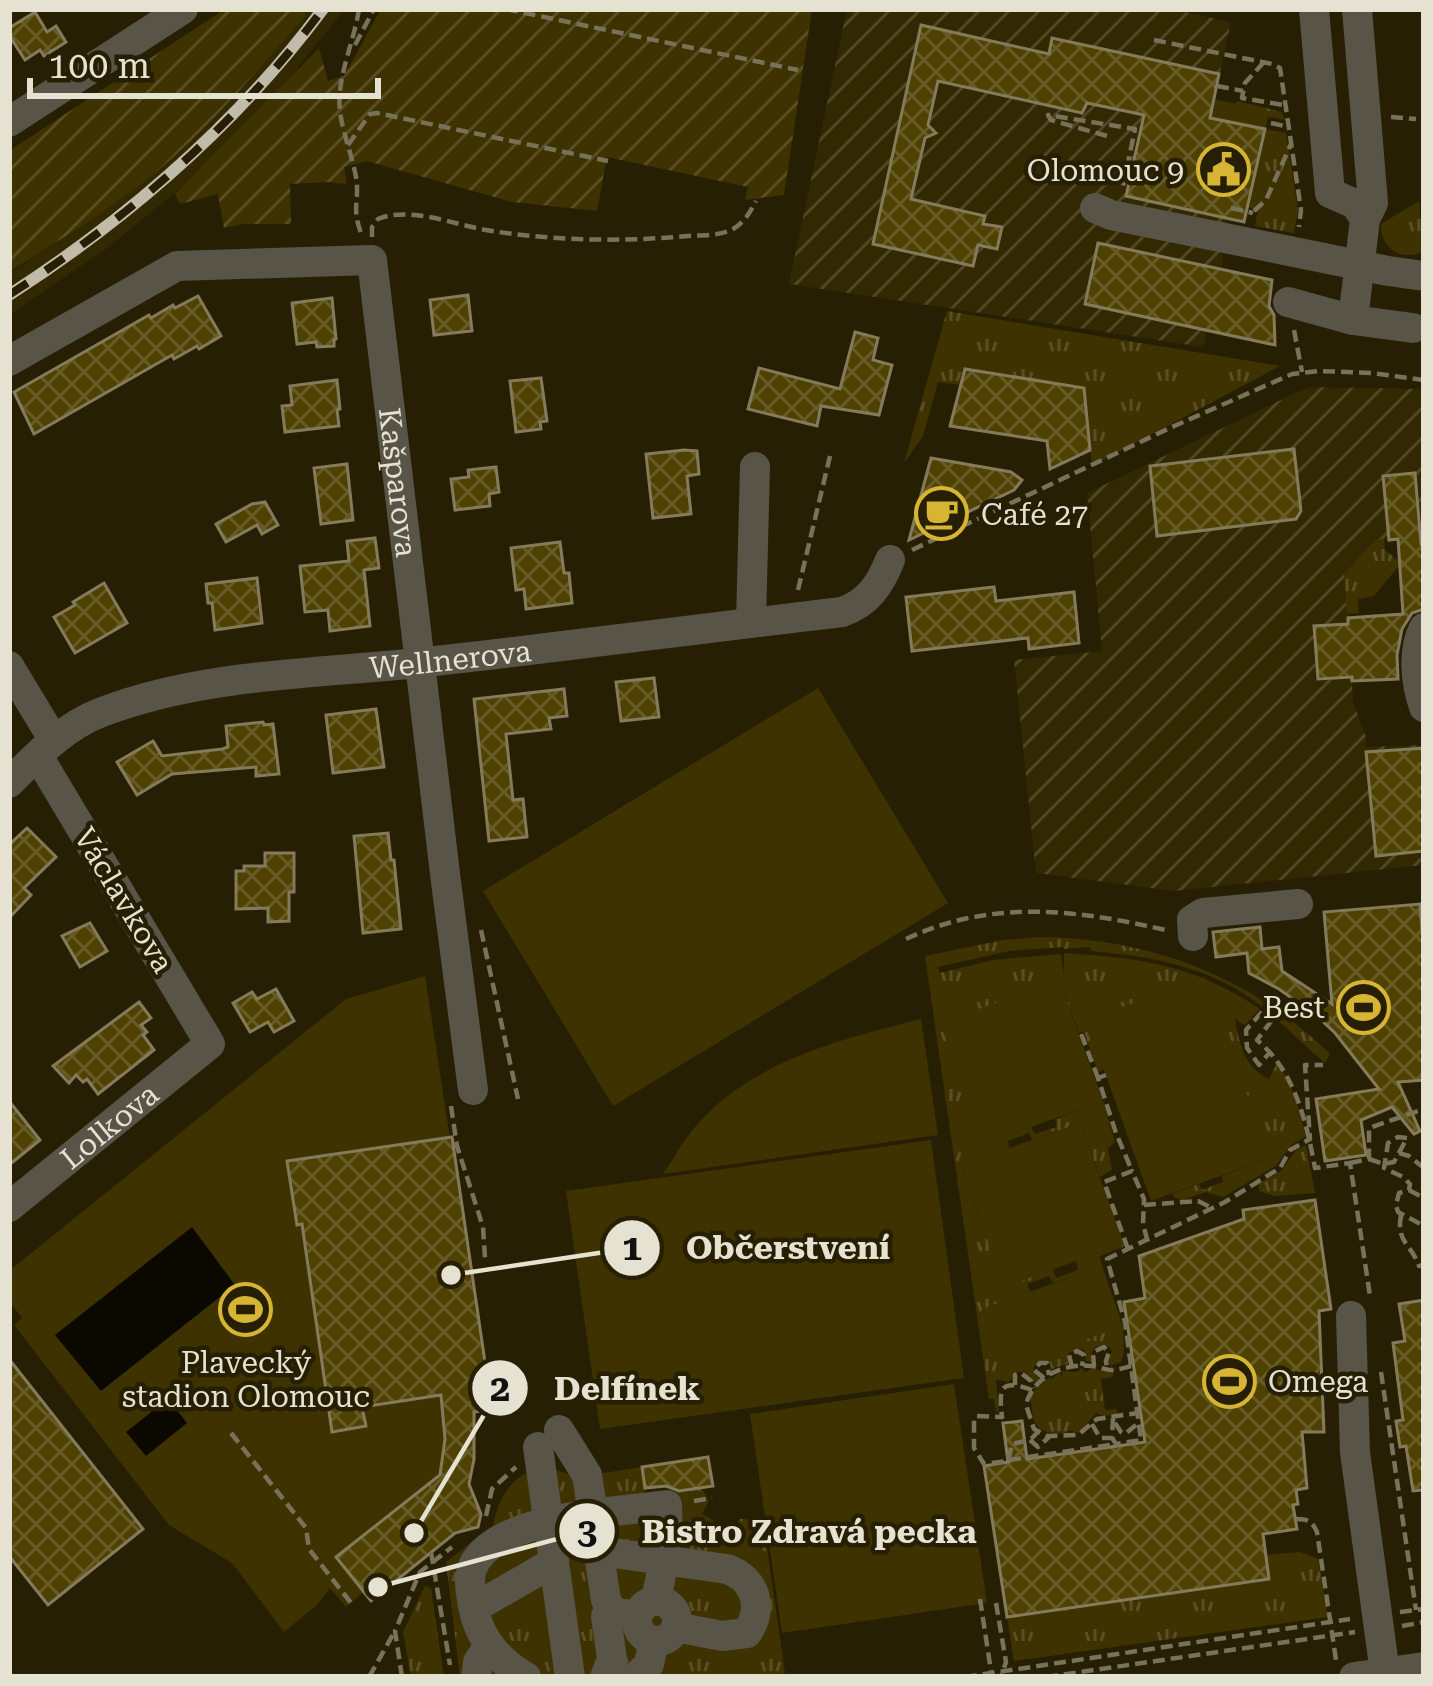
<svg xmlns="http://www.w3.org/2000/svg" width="1433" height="1686" font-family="'Roboto Serif',serif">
<defs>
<pattern id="industrial-furrows" width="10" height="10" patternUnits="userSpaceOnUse" patternTransform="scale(3)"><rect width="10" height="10" fill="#322801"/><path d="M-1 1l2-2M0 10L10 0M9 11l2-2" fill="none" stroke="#504725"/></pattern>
<pattern id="grass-tufts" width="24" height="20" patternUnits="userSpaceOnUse" patternTransform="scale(3)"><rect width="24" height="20" fill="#3e3200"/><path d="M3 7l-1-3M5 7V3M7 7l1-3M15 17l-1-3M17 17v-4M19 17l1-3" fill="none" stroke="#5a4f24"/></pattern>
<pattern id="garden-furrows" width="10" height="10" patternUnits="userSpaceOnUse" patternTransform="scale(3)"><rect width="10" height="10" fill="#3e3200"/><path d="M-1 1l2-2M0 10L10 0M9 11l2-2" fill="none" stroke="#5a4f24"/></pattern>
<pattern id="building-cross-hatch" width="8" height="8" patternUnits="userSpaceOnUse" patternTransform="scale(3)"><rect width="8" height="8" fill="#4f4102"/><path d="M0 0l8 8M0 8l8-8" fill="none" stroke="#685c26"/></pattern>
</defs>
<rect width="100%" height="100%" fill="#271f03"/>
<path fill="#322801" d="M301 9H345L274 97 192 179 106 249 9 315V274L86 221Z"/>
<g fill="url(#industrial-furrows)">
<path d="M847 9H1171L1231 22 1211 113 1265 129 1244 223 1226 220 1222 268 1203 347 789 284Z"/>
<path d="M1308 387 1421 389 1424 427V518L1420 537 1374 541 1346 577 1353 702 1366 737V747L1424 745V865L1174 891 1036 873 1014 660 1102 651 1087 493Z"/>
</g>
<g fill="url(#grass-tufts)">
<path d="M1214 99 1235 104 1237 101 1282 112 1285 120 1268 117 1265 129 1286 133 1298 210 1294 233 1255 226 1258 209 1249 208 1264 129 1209 125Z"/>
<path d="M1419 201 1423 252C1400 261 1381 249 1381 224Z"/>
<path d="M947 311 1280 366 1092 466 1084 388 961 385 938 382 923 436 904 463Z"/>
<path d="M1384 539 1385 550 1401 563 1374 596 1358 599 1359 613 1347 614 1344 574 1375 540Z"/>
<path d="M1041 937C1152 939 1250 976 1330 1054L1325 1063C1303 1044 1283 1024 1261 1006 1213 967 1150 956 1091 951L1090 947 1064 949 1063 947 1009 951 938 967 940 973 993 960 1061 954 1064 975V953C1141 958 1195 965 1260 1009L1245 1025 1235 1019C1239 1044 1245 1068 1269 1079L1277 1063C1293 1084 1299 1110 1306 1136L1290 1146 1276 1166 1223 1197 1206 1192 1183 1200 1175 1198 1172 1194 1199 1184 1202 1190 1223 1182 1222 1176 1270 1158 1086 1020 1104 1070 1098 1072 1084 1032 1079 1033 1059 980 984 1144 1031 1127 1035 1134 1057 1127 1055 1119 1103 1101 1115 1142 1108 1148 1112 1170 1100 1177 1080 1123 1032 1140 1029 1133 1008 1141 1009 1148 961 1166 1005 1286 1053 1269 1056 1278 1078 1270 1076 1261 1124 1244 1123 1247 1102 1255 1100 1257 1102 1266 1053 1283 1049 1276 1027 1284 1030 1292 983 1309 1004 1368 1123 1326 1124 1352 1121 1362 1110 1366 1108 1361 1112 1351 1107 1345 1095 1347 1092 1352 1091 1362 1086 1361 1084 1350 1075 1349 1068 1354V1364L1051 1369 1050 1363 1045 1360 1036 1363 1033 1369 1040 1378 1034 1383 1024 1372H1017L1009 1382 996 1380 999 1411 996 1412 994 1399H989L925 956 1003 940Z"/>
<path d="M1306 1145 1315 1193 1275 1196 1259 1191 1258 1184 1281 1171 1296 1150Z"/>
<path d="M1082 1368 1084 1372 1093 1369 1113 1372V1377L1101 1379 1105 1410 1117 1409V1414L1104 1416 1096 1413 1079 1433 1069 1430 1066 1433C1045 1434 1034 1431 1032 1410 1032 1400 1028 1400 1034 1391 1035 1388 1046 1380 1049 1378L1052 1379 1059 1373 1062 1375V1371L1077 1372Z"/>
<path d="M545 1467 578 1477 642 1467 645 1495 701 1487 709 1501 702 1514 732 1531 740 1519 763 1520 785 1673 765 1677H460L446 1562 493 1526C498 1497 513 1472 545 1467Z"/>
<path d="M1300 1552 1318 1559 1328 1617 1014 1661 1007 1617 1268 1579 1266 1555Z"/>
<path d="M425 1586 431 1588 444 1677H411L403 1632Z"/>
</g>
<g fill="url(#garden-furrows)">
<path d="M225 9H302L306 15C263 64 220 115 171 159 122 203 64 237 9 272V151Z"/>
<path d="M381 9H812L784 195 745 200 748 187 607 157 597 211 512 202 367 161 344 167 347 184 326 182 290 184 291 224H243L224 228 218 194 180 204 175 194 319 48 328 81 344 76Z"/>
</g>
<g fill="#3e3200">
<path d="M818 688 948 903 613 1106 483 891Z"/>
<path d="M425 976 492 1410 474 1413V1459L469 1484 481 1514 479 1527 455 1533 371 1601 364 1592 346 1607 330 1588 317 1605 284 1632 232 1563 169 1525 14 1325 22 1318 9 1301V1271L346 999Z"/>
<path d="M1205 977 1270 1158 1151 1201 1086 1020Z"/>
<path d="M1059 980 1103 1101 984 1144 940 1023Z"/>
<path d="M921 1019 938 1135 663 1174C674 1158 683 1141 695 1127 753 1060 839 1040 921 1019Z"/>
<path d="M1080 1123 1124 1244 1004 1287 961 1165Z"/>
<path d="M931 1140 964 1378 600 1429 566 1191Z"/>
<path d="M1102 1266 1123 1326 1004 1369 982 1309Z"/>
<path d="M954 1384 987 1603 782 1633 750 1414Z"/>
</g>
<g fill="#0b0800">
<path d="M192 1227 235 1285 101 1391 55 1335Z"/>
<path d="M168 1399 187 1423 146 1456 126 1432Z"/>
</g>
<g fill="url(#building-cross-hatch)" stroke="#847b5c" stroke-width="3">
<path d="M35 12 47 32 56 26 66 42 44 56 40 50 25 60 9 35V28Z"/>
<path d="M921 25 1049 54 1052 38 1219 74 1210 118 1265 129 1244 222 1126 196 1144 115 1087 103 1082 113 938 81 928 125 936 133 925 138 911 199 985 216 983 224 1002 227 997 249 978 245 973 266 873 244Z"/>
<path d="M1098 243 1272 280 1269 306 1274 315 1275 345 1085 304Z"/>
<path d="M468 295 472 331 434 335 430 300Z"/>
<path d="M198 296 221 336 199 349 197 346 174 359 172 355 34 434 14 392 149 315 151 318 173 305 175 308Z"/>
<path d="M332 298 336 339 334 340V346L317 347 316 342 297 344 292 303Z"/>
<path d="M855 332 878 338 873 360 892 365 879 415 821 406 817 426 748 409 759 368 840 389Z"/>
<path d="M965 369 1084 388 1090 450 1050 469 1047 441 950 426Z"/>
<path d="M541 378 547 421 540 422 541 429 516 432 510 381Z"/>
<path d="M337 380 340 409 337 410 339 426 285 432 282 406 292 405 290 386Z"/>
<path d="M1294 449 1301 511 1296 519 1157 536 1150 466Z"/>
<path d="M684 450 697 451 699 474 687 476 691 514 653 518 646 454Z"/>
<path d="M931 458 1011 472 1022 480 1014 490 909 540Z"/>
<path d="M347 464 353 520 321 524 314 468Z"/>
<path d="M496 467 499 492 489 494 490 506 455 510 451 479 469 477 468 470Z"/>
<path d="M1415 473 1421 544 1424 546V609L1412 613 1402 629 1397 655 1398 679 1352 681V677L1318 679 1314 626 1348 624V618L1403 614 1398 539 1389 540 1383 476Z"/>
<path d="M265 502 278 525 262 534 257 525 226 542 216 524 252 504Z"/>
<path d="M375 538 379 568 364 570 370 626 330 631 328 610 305 612 300 566 349 561 347 541Z"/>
<path d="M560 542 564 573H569L572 603 526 609 524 589 516 590 511 548Z"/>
<path d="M257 578 262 623 215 630 212 603H208L206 584Z"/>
<path d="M104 583 127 623 75 653 54 617 75 605 73 602Z"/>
<path d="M994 587 996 601 1074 592 1079 643 1029 649 1028 638 912 651 906 597Z"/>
<path d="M654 678 659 717 621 721 616 682Z"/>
<path d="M564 689 567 716 549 718 551 729 506 734 513 800 523 799 527 837 489 841 474 699Z"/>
<path d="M376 709 384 767 333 773 326 715Z"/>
<path d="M263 722 264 725 273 724 279 774 256 776V767L172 774 137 795 117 762 153 741 162 756 222 749 228 747 226 726Z"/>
<path d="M1424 748V851L1376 856 1366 752Z"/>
<path d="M27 828 56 857 24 888 31 895 9 918V845Z"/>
<path d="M388 833 391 860H394L401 929 363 933 354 836Z"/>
<path d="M265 853H294V892H289V921L268 922V908L236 909V871H244V866H265Z"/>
<path d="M1420 904 1424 956V1080L1398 1082 1420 1131 1414 1134 1392 1107 1361 1120 1366 1155 1325 1161 1316 1099 1379 1089 1335 1033 1318 1017 1279 989 1249 973 1247 953 1216 957 1213 932 1260 927 1262 949 1279 947 1282 971 1332 1004 1324 912Z"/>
<path d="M90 923 107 951 80 967 62 936Z"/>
<path d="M276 989 294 1021 274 1032 268 1022 250 1032 233 1003 252 992 257 999Z"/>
<path d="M139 1002 151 1018 141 1025 147 1032 143 1035 154 1050 98 1094 87 1079 83 1082 76 1075 69 1083 53 1066Z"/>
<path d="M9 1101 40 1140 9 1165Z"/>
<path d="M452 1137 492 1410 474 1412V1459L469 1484 481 1514 478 1527 455 1533 371 1601 336 1557 440 1475 445 1439 441 1395 362 1407 366 1426 332 1432 302 1224 297 1225 287 1161Z"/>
<path d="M1315 1200 1331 1309 1319 1311 1324 1432H1302L1307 1488 1296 1490 1298 1504 1293 1505 1297 1529 1263 1534 1269 1579 1007 1617 984 1466 1008 1462 1003 1423 1022 1421 1027 1459 1145 1442 1124 1302 1145 1298 1139 1256 1244 1219 1243 1210Z"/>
<path d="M1424 1300V1490L1413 1491 1406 1446 1400 1447 1396 1421 1403 1420 1393 1343 1405 1341 1399 1304Z"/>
<path d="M9 1359 143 1529 48 1605 9 1556Z"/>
<path d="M708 1457 713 1486 679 1491 666 1486 645 1488 642 1467Z"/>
</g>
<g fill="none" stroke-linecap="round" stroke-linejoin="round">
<g stroke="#78725a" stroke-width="4.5" stroke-dasharray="12 6" stroke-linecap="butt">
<path d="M359 9C354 43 336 78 340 112 343 134 352 155 356 177 360 201 351 206 361 233"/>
<path d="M506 9 798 70"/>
<path d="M1154 40 1272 64 1280 68 1301 210 1299 227"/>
<path d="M355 45 374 9"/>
<path d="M1264 62 1245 83 1242 98 1283 105"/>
<path d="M1217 86 1243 91"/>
<path d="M1391 117 1416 119"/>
<path d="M1271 123 1289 127"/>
<path d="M1107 136 1051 120 1048 115 1135 129 1122 191"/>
<path d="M348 145 370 114 377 113 608 161"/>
<path d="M1231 208 1253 213"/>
<path d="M1254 211 1266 200 1291 144"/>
<path d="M372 237V227L378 219C410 206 452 224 486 230 553 241 620 242 688 236 702 235 720 236 733 229 745 222 750 212 756 201"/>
<path d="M1294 330 1302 372"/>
<path d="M912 550 1172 427 1292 374 1319 371 1371 373 1424 380"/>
<path d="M798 590 830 456"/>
<path d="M481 930 518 1099"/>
<path d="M906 939C993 898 1079 910 1170 931"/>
<path d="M1262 1012 1246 1030 1247 1048 1259 1065 1271 1051"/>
<path d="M1272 1020 1257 1040C1295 1072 1306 1120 1315 1168L1350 1163 1370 1296"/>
<path d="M1080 1037 1082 1036 1098 1078"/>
<path d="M1106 1075 1098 1078 1116 1133 1132 1171"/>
<path d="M451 1106 457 1146 483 1227 485 1258"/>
<path d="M1407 1138 1398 1137 1388 1143 1384 1168 1403 1177 1410 1184 1409 1190 1399 1193 1396 1205 1398 1212 1424 1226"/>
<path d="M1399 1153 1409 1156 1424 1168"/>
<path d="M1369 1159 1384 1164 1394 1162 1407 1138"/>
<path d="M1350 1163 1369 1159V1128L1424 1109"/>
<path d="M1409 1190 1424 1198"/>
<path d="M1144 1205 1198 1201 1212 1208"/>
<path d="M1401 1215C1396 1243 1411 1243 1419 1266L1424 1265"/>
<path d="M1128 1249 1104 1182 1132 1171 1144 1199 1143 1224 1147 1239"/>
<path d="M1131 1366C1124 1368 1118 1370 1111 1370 1106 1370 1096 1366 1091 1366 1064 1363 1032 1377 1026 1405L1034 1429 1047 1436 1078 1435 1097 1419 1137 1413"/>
<path d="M1072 1367 1069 1355 1077 1351 1084 1355 1082 1366"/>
<path d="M1094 1367 1093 1352 1104 1347 1109 1352 1106 1361 1107 1370"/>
<path d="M1381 1372 1416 1610"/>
<path d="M1044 1378 1034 1370 1040 1363H1047L1049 1375"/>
<path d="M1015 1385V1375L1021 1373 1031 1381 1034 1388"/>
<path d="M1032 1390C999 1378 999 1389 1002 1417L977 1416 974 1419V1448L984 1464 1008 1461 1012 1444 1030 1440 1038 1432"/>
<path d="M1115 1423 1121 1432 1125 1434 1136 1425"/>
<path d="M1092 1424 1100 1438H1112L1113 1418"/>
<path d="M231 1433 306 1528 309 1549 351 1603"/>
<path d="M1112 1438 1116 1444 1141 1440 1125 1322 1107 1259 1225 1202 1280 1168 1290 1150 1310 1139 1305 1065H1323"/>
<path d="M1030 1440 1038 1447 1050 1436"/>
<path d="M1009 1460 1116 1444"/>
<path d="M694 1501 712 1498"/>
<path d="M486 1516 492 1489 516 1467"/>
<path d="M1296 1519C1308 1519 1312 1521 1317 1532L1336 1660"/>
<path d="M431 1552 450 1665"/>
<path d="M980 1599 991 1671"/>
<path d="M996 1603 1006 1662 1001 1677"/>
<path d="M1400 1612 1424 1609"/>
<path d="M1402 1626 1424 1622"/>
<path d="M369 1677 395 1631"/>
<path d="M402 1677 395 1631 420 1572 452 1547"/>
<path d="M965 1677 1350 1619"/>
<path d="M1046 1677 1355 1632"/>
</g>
<g stroke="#585447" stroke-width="30">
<path d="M1314 9 1330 193 1355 204 1365 219"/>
<path d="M9 122 183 9"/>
<path d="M1095 208 1111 215 1388 271 1424 276"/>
<path d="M1288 302 1353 320 1365 219 1373 203 1357 9"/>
<path d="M1353 320 1413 328"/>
<path id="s1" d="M9 361 177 266 372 260 446 882 473 1090"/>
<path d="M751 622 755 467"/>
<path d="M1424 628C1412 650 1416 684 1424 707"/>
<path d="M9 666 53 739"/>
<path id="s2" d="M9 783C37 755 65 726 102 712 199 675 306 674 408 664 553 648 698 630 842 612 868 603 880 585 890 560"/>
<path d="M1193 936 1192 920 1203 913 1298 904"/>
<path id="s3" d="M9 1207 210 1044 38 756"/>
<path d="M1351 1316 1355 1452 1385 1673"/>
<path d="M559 1430 587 1475 606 1600 613 1613 637 1616"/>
<path d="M538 1447 570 1677"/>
<path d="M599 1551 727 1569C756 1579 764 1608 747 1633L722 1636 676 1627"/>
<circle cx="657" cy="1621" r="20"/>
<path d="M474 1608 554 1562"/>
<path d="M476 1677 478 1662 489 1646"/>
<path d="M526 1677C498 1661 479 1638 473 1606 471 1594 468 1579 472 1569 490 1516 619 1512 667 1505L668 1541 656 1600"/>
<path d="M605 1677 612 1659 606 1616"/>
<path d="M636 1677 649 1664 654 1641"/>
<path d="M1354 1677 1424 1667"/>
</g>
<defs>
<path id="rail" d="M9 295C130 217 237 124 323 9"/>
</defs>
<use href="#rail" stroke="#c0bca9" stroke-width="12"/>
<use href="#rail" stroke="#271f03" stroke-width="8" stroke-dasharray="22" stroke-linecap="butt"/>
</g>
<defs>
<symbol id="civic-ring" viewBox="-11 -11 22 22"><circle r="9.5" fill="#271f03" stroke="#d6b534" stroke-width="1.5"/><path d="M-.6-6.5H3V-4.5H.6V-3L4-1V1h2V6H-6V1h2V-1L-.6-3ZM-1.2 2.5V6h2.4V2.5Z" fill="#d6b534"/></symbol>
<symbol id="cafe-ring" viewBox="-11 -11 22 22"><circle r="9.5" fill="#271f03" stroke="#d6b534" stroke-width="1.5"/><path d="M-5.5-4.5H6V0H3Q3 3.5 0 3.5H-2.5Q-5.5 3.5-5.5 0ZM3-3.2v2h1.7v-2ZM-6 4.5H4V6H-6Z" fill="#d6b534"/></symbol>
<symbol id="stadium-ring" viewBox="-11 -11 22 22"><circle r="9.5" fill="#271f03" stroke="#d6b534" stroke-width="1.5"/><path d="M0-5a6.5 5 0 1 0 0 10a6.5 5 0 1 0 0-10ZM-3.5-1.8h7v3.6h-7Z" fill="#d6b534"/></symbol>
</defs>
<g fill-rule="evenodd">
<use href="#civic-ring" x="1194" y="140" width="59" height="59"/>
<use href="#cafe-ring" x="912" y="484" width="59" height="59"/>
<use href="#stadium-ring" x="1334" y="978" width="59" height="59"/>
<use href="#stadium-ring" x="216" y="1280" width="59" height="59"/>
<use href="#stadium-ring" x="1200" y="1352" width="59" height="59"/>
</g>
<g text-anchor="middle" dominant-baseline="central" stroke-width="9" stroke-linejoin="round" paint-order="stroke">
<g font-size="30" fill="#e6e2d1" stroke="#271f03" text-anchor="end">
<text x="1184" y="170">Olomouc 9</text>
<text x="981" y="514" text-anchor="start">Café 27</text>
<text x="1325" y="1007">Best</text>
<text x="246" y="1362" text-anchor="middle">Plavecký<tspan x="246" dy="34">stadion Olomouc</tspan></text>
<text x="1268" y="1381" text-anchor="start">Omega</text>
</g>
<g font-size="30" fill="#e6e2d1" stroke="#271f03">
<text stroke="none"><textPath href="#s1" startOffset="612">Kašparova</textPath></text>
<text stroke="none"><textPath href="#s2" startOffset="471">Wellnerova</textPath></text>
<text transform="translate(124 900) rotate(59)">Václavkova</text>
<text stroke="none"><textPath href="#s3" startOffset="129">Lolkova</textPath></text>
</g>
</g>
<path fill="none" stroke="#e6e2d1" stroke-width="4.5" d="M451 1275L632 1248M414 1533L500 1388M378 1587L587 1531"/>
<g fill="#e6e2d1" stroke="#271f03" stroke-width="4.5">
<circle cx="451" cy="1275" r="12"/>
<circle cx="414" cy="1533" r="12"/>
<circle cx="378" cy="1587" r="12"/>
<circle cx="632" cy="1248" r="30"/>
<circle cx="500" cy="1388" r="30"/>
<circle cx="587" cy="1531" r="30"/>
</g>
<g font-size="36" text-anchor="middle" font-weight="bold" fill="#111">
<text x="632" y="1260">1</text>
<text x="500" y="1401">2</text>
<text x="587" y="1544">3</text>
</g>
<g font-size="33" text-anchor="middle" font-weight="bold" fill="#e6e2d1" stroke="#271f03" stroke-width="9" stroke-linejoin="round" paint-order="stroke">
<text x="788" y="1259">Občerstvení</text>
<text x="627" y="1400">Delfínek</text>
<text x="809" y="1543">Bistro Zdravá pecka</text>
</g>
<rect width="1433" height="1686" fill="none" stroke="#e6e2d1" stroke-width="24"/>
<path d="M30 78v18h348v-18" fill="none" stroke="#e6e2d1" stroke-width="6"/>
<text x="48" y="78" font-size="36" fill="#e6e2d1" stroke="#271f03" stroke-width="9" paint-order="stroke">100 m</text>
</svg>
